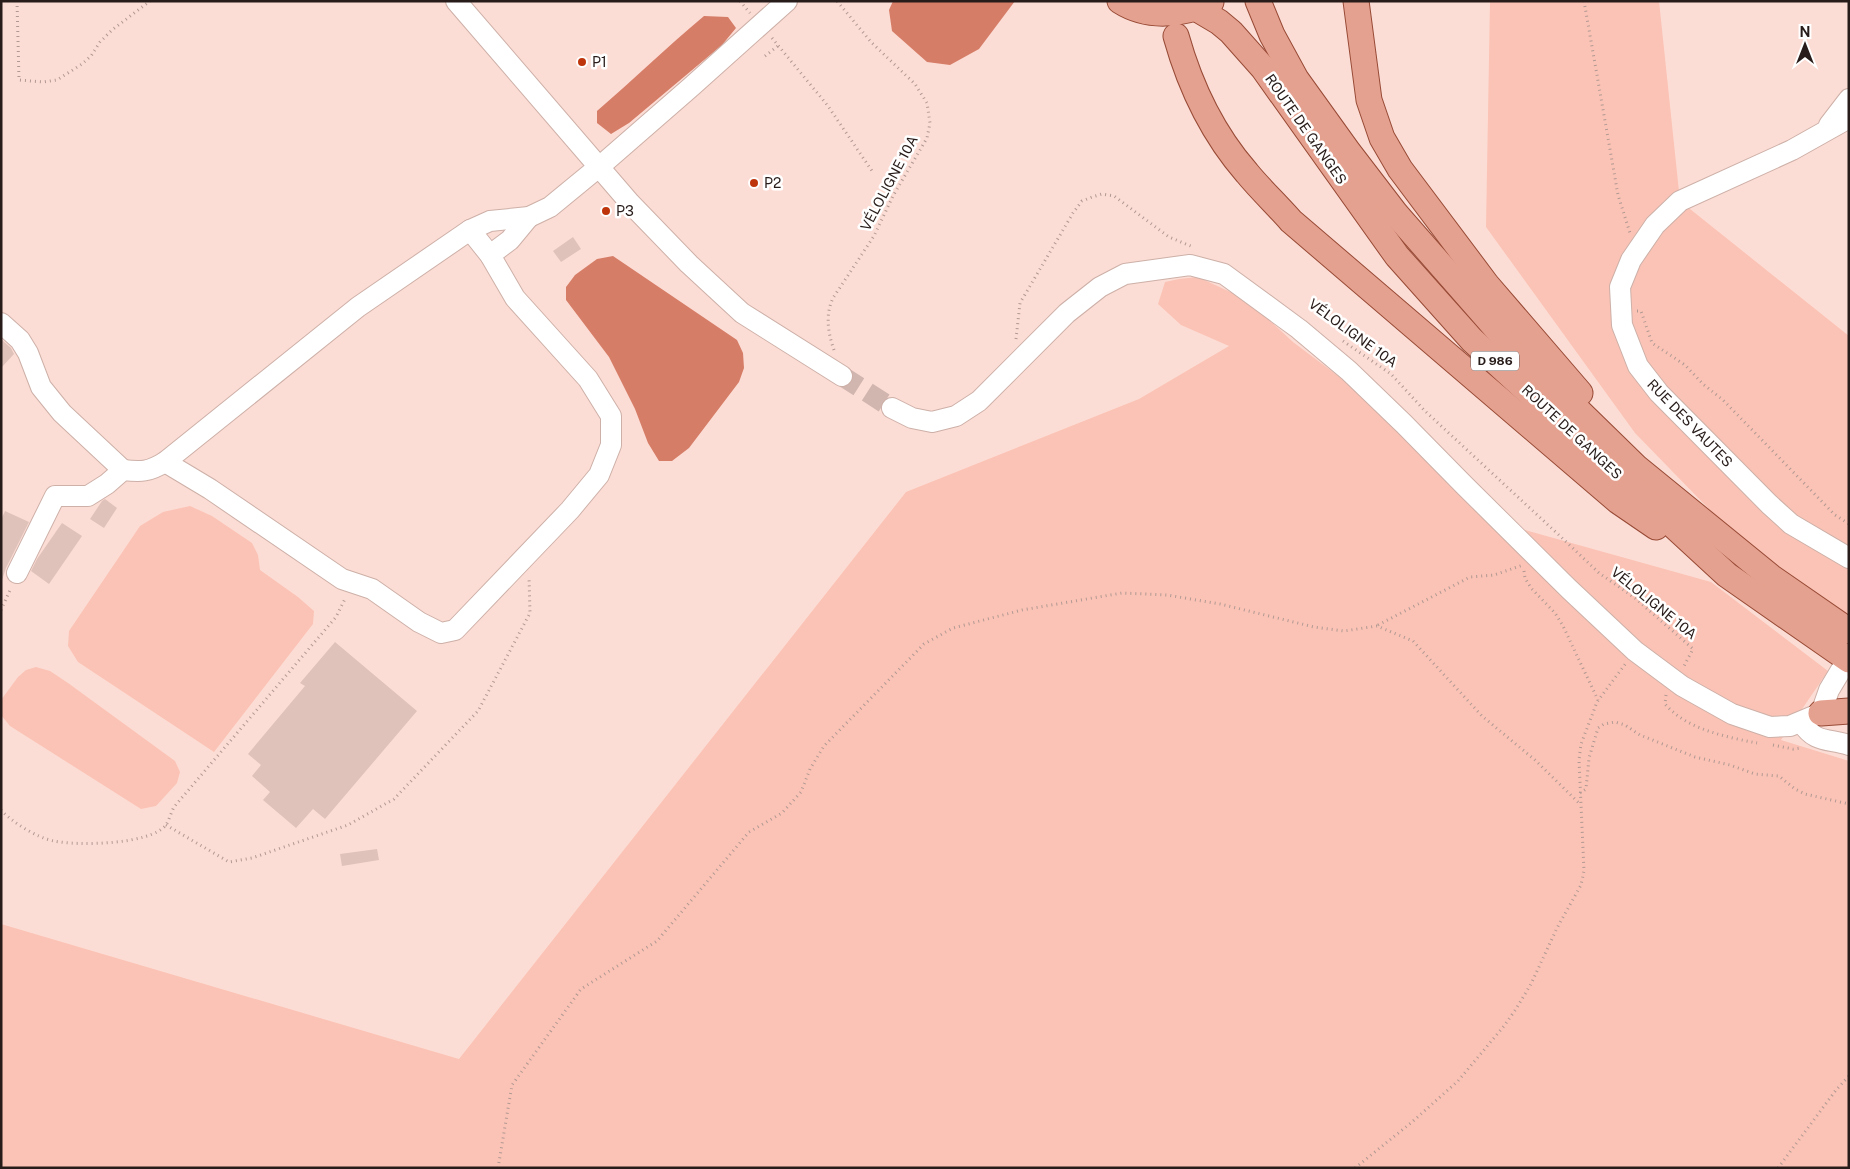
<svg xmlns="http://www.w3.org/2000/svg" width="1850" height="1169" font-family="'Public Sans',sans-serif">
<rect width="100%" height="100%" fill="#fcddd5"/>
<g fill="#fbc3b5">
<path d="M1490 1H1659L1680 201 1849 336V653L1635 433 1486 227Z"/>
<path d="M1198 277 1256 304 1255 307 1293 342 1366 397 1493 521 1711 582 1828 671 1781 740 1849 761V1168H1V924L459 1059 906 492 1139 399 1229 346 1181 325 1158 304 1165 282 1179 279Z"/>
<path d="M190 506 212 516 252 543 258 555 260 570 298 597 314 611 313 624 214 752 78 662 68 646 69 631 140 526 163 512Z"/>
<path d="M36 667 50 671 68 683 175 761 180 772 177 783 156 806 141 809 10 726 1 715V700L18 677 26 670Z"/>
</g>
<g fill="#d67d67">
<path d="M893 1H1015L979 49 950 65 927 62 892 31 889 10Z"/>
<path d="M704 16 728 17 736 28 722 45 629 123 611 134 597 123V111C633 80 667 47 704 16Z"/>
<path d="M613 256 737 340 743 353 744 368 739 382 689 448 672 461H659L648 443 635 409 609 357 566 300V287L575 275 597 259Z"/>
</g>
<g fill="#dfc2ba">
<path d="M573 237 581 249 561 262 553 251Z"/>
<path d="M1 339 11 348 14 354 1 368Z"/>
<path d="M105 499 117 508 104 528 90 519 102 501Z"/>
<path d="M5 511 29 522 6 568 1 583V520Z"/>
<path d="M62 523 82 536 49 584 31 571 37 559Z"/>
<path d="M335 642 417 711 325 819 313 809 296 828 263 800 270 792 252 776 261 765 248 754 305 686 300 683Z"/>
<path d="M377 849 379 860 342 866 340 854Z"/>
</g>
<g fill="none" stroke-linecap="round" stroke-linejoin="round">
<path stroke="#d1b6b0" stroke-width="20" stroke-dasharray="20 10" stroke-linecap="butt" d="M842 376 892 408"/>
<defs>
<g id="minor">
<path d="M456 1 630 203 689 264 742 313 842 376"/>
<path d="M1849 118 1792 150 1680 201 1655 225 1631 260 1620 287 1622 325 1638 366 1659 393 1769 504 1791 524 1849 558"/>
<path d="M1829 125 1849 99"/>
<path d="M490 255 510 240 529 217"/>
<path d="M1 323 20 340 28 353 41 387 62 413 123 470"/>
<path d="M892 408 912 418 932 422 956 416 979 401 1067 313 1100 287 1125 274 1190 265 1224 274 1299 329 1349 371 1404 424 1464 485 1569 589 1635 651 1682 686 1732 714 1770 727 1790 726 1821 713 1829 690 1841 670"/>
<path d="M165 462 210 489 342 579 372 589 419 622 441 633 455 630 570 510 599 475 611 445V416L588 379 515 298 490 255 470 230"/>
<path d="M17 573 55 496H88L107 484 123 470C141 472 149 472 165 462L358 307 470 230 490 221 529 217 550 207 606 161 691 87 787 1"/>
<path d="M1801 722C1816 744 1827 738 1849 745"/>
</g>
<g id="major">
<path d="M1120 1C1148 19 1182 15 1211 2"/>
<path d="M1258 1 1272 35 1296 79 1347 150 1396 214 1509 343 1636 467 1771 577 1849 631"/>
<path d="M1356 1 1369 100 1382 138 1400 169 1487 285 1580 393"/>
<path d="M1197 9 1219 22 1231 32 1263 68 1397 256 1472 340 1727 575 1849 660"/>
<path d="M1176 36C1190 86 1212 133 1247 173 1261 190 1277 205 1291 221L1618 501 1656 527"/>
<path d="M1821 713 1849 711"/>
</g>
</defs>
<use href="#minor" stroke="#cdb0a8" stroke-width="22"/>
<use href="#major" stroke="#974a36" stroke-width="27"/>
<g stroke="#b19993" stroke-width="3" stroke-dasharray="1 4" stroke-linecap="butt">
<path d="M17 1 19 80 43 82 57 80 82 64 91 56 100 42 112 30 150 1"/>
<path d="M740 1 750 13"/>
<path d="M1584 1 1618 195 1630 233"/>
<path d="M772 38 828 106 872 171"/>
<path d="M765 56 778 46"/>
<path d="M1637 311H1641L1652 343 1685 365 1703 384 1723 400 1835 515 1849 524"/>
<path d="M1016 339 1020 303 1073 213 1082 201 1092 197 1102 194 1114 196 1169 237 1193 247"/>
<path d="M1343 341 1391 374 1425 411 1560 536 1599 573 1635 598 1693 649 1684 666"/>
<path d="M834 350C828 333 825 315 833 298L874 236 893 196 927 138 930 123 927 103 915 84 871 42 837 1"/>
<path d="M1524 571 1525 578 1531 588 1555 613 1563 626 1598 700"/>
<path d="M1 610 11 588"/>
<path d="M1378 625 1470 577 1494 575 1523 565"/>
<path d="M1666 695 1665 704C1686 729 1726 737 1757 743"/>
<path d="M1773 745 1793 749 1801 748"/>
<path d="M1580 793 1586 789 1589 758 1598 728 1604 724 1615 722 1625 725 1640 735 1695 757 1730 765 1755 774 1779 776 1795 789 1805 794 1849 804"/>
<path d="M1 810C12 822 37 838 54 841 77 846 150 845 166 825 169 820 171 813 174 807L336 617 346 597"/>
<path d="M166 825 229 862 252 858 348 825 394 799 478 711 530 613 529 577"/>
<path d="M498 1168 512 1085 581 989 657 941 749 832 782 813 801 792 810 769 824 746 924 644 953 628 1022 610 1122 593 1167 595 1220 604 1314 627 1344 631 1377 626 1413 641 1482 716 1535 760 1580 804"/>
<path d="M1355 1168 1412 1122 1458 1081 1504 1026 1516 1009 1531 984 1557 928 1581 885 1584 871 1579 760 1581 744 1597 702 1626 663"/>
<path d="M1778 1168 1836 1090 1849 1076"/>
</g>
<use href="#minor" stroke="#fff" stroke-width="20"/>
<use href="#major" stroke="#e5a18f" stroke-width="25"/>
</g>
<g fill="#be350b" stroke="#fff" stroke-width="2">
<circle cx="582" cy="62" r="5"/>
<circle cx="754" cy="183" r="5"/>
<circle cx="606" cy="211" r="5"/>
</g>
<g text-anchor="middle" dominant-baseline="central" stroke-width="5" stroke-linejoin="round" paint-order="stroke">
<rect fill="#fff" stroke="#68605f" stroke-width="1" x="1471" y="351.5" width="48" height="19" rx="4"/>
<g font-size="12" font-weight="bold" fill="#271c1a">
<text x="1495" y="361">D 986</text>
</g>
<g font-size="14" fill="#271c1a" stroke="#fff" text-anchor="start">
<text x="592" y="62">P1</text>
<text x="764" y="183">P2</text>
<text x="616" y="211">P3</text>
</g>
<g font-size="14" fill="#271c1a" stroke="#fff">
<text transform="translate(1306 129) rotate(55)">ROUTE DE GANGES</text>
<text transform="translate(889 183) rotate(-62)">VÉLOLIGNE 10A</text>
<text transform="translate(1353 333) rotate(36)">VÉLOLIGNE 10A</text>
<text transform="translate(1690 423) rotate(46)">RUE DES VAUTES</text>
<text transform="translate(1572 432) rotate(43)">ROUTE DE GANGES</text>
<text transform="translate(1654 603) rotate(39)">VÉLOLIGNE 10A</text>
</g>
</g>
<rect width="1850" height="1169" fill="none" stroke="#271c1a" stroke-width="5"/>
<g transform="translate(1805 45)" stroke="#ffffff" stroke-width="4" paint-order="stroke">
<path d="M0-4L9 19L0 12L-9 19Z" fill="#271c1a"/>
<text y="-8" font-size="14" font-weight="bold" text-anchor="middle" fill="#271c1a">N</text>
</g>
</svg>
